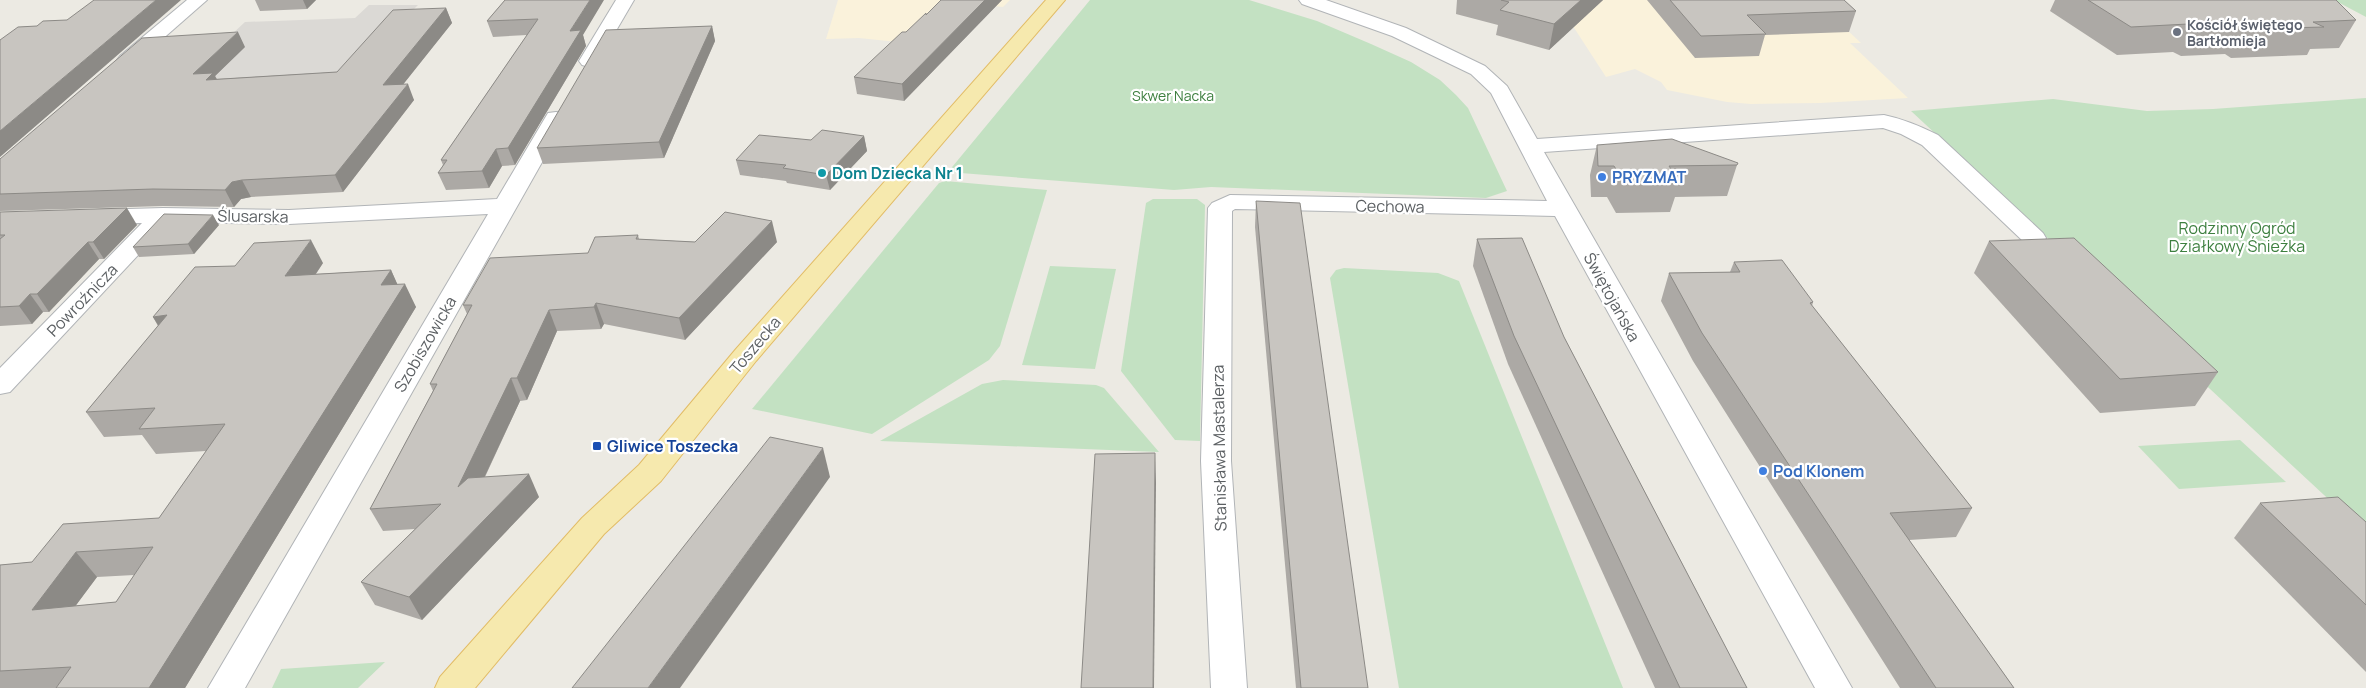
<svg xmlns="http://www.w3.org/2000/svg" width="2366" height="688" font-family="Manrope,sans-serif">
<rect width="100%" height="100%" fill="#eceae3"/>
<g fill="#faf2db">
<path d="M838 0H1010L1003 7 993 6 907 43 859 38 826 39Z"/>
<path d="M1556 0H1815L1861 43H1850L1908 98 1820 103 1751 104 1727 102 1667 90 1661 82 1635 69 1606 77Z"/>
</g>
<path fill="#dbd9d5" d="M369 5H418L399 24 336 151 130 129 245 22 355 18Z"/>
<g fill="#c3e1c2">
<path d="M1090 0H1249L1317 21 1371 44 1411 62 1440 80 1456 95 1468 108 1507 191 1486 198 1211 187 1174 190 948 172Z"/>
<path d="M2334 0H2366V17Z"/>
<path d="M2366 98V534L1911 111 2053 99 2147 111 2213 109Z"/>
<path d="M945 181 1047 190 1000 346 989 360 872 434 752 409 939 183Z"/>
<path d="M1153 199H1197L1205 205 1200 441 1175 440 1121 371 1146 203Z"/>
<path d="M1050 266 1116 269 1095 369 1022 365Z"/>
<path d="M1344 268 1438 273 1459 281 1623 688H1399L1330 278 1336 270Z"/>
<path d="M1003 380 1096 385 1104 388 1159 452 880 441 982 384Z"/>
<path d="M2240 440 2286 482 2179 489 2138 446Z"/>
<path d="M385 662 358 688H272L281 669Z"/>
</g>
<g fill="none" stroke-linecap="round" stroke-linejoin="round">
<defs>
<g id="minor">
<path d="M187 0H207L134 64 127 66 120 64 117 60 120 56Z"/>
<path d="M616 0H634L596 65 589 67 582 65 579 61Z"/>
<path d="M1299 0H1326L1406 28 1485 66 1507 86 1537 139 1884 115C1903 119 1920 126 1938 135L2043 233 2046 238 2043 243 2034 245 2025 243 1922 145 1901 134 1883 128 1544 152 1852 688H1815L1555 216 1235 209 1232 211 1231 461 1247 688H1211L1201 461 1208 208 1212 203 1230 195 1547 201 1491 93 1471 74 1392 36 1302 4Z"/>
<path d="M556 112 564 113 567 118 245 688H208L488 214 289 224 169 222 10 392 0 394V368L142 223 94 224 85 222 82 217 85 212 94 210 163 208 289 210 497 199 545 118 548 113Z"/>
</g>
<path id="major" d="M1046 0H1065L756 361 661 481 604 534 475 688H435L440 677 582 518 639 465 736 349Z"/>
</defs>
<use href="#minor" stroke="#b1b4b7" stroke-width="2"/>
<use href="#major" stroke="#e2bc66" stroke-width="2"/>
<use href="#minor" fill="#fff" fill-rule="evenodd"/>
<use href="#major" fill="#f6e9ae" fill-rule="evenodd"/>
</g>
<g fill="#aca9a5" fill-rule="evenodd">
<path d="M255 0H316L307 9 260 11Z"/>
<path d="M505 0 583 35 586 46 515 165 502 166 489 188 446 190 438 173 443 165 441 160 527 35 493 37 487 21Z"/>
<path d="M941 0H1002L904 101 857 94 854 77 926 15Z"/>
<path d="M1457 0H1603L1549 50 1496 35 1498 25 1456 14Z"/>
<path d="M1647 0H1844L1856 11 1849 32 1765 35 1759 56 1695 58Z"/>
<path d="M2055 0H2336L2356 20 2339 48 2310 49 2307 55 2231 58 2225 54 2181 56 2173 52 2117 55 2050 11Z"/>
<path d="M446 8 452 23 403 84 414 100 343 192 251 197 241 199 234 207 163 206 0 211V159L245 47 215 76 217 79 337 72Z"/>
<path d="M712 26 715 41 664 158 543 164 537 148Z"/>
<path d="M864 136 867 151 830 190 787 183 786 181 740 175 736 160 811 140Z"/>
<path d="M1597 145 1737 165 1727 196 1675 197 1670 212 1616 213 1607 197H1591L1590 175Z"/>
<path d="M1256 201 1368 688H1296L1255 227Z"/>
<path d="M0 212 137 225 104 259H99L49 312H43L32 324 0 326Z"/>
<path d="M219 225 194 254 139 257 133 247Z"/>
<path d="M638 235 639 239 695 242H777L685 340 604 324 601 329 557 331 527 400 520 401 485 477 539 497 422 620 375 605 361 582 415 529 383 531 370 509 433 391 430 384 467 314 463 305 588 253Z"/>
<path d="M1477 239 1564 337 1747 688H1655L1508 364 1473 266Z"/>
<path d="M1989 241 2218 372 2195 406 2100 413 1974 273Z"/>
<path d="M1734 262 1813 302 1812 306 1972 508 1956 537 1909 540 2014 688H1900L1693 361 1661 301 1669 273 1730 272Z"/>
<path d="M323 263 316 274 391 270 397 284 416 307 185 688H0V565L32 562 159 518 206 451 156 454 142 435 104 437 86 412 158 326 153 317ZM134 575 116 602 75 606 97 577Z"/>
<path d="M2260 503 2366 522V672L2234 538Z"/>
</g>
<g fill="#8c8a86">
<path d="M156 0H181L0 157V131Z"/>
<path d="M303 0H316L307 9Z"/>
<path d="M590 0H604L583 35 586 46 515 165 508 148 570 31Z"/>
<path d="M985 0H1002L904 101 902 84Z"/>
<path d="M1581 0H1603L1549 50 1554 24Z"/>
<path d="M446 8 452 23 390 101 383 85Z"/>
<path d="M712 26 715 41 664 158 659 142Z"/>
<path d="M238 32 245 47 215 76 221 88 193 74Z"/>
<path d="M408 84 414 100 343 192 335 175Z"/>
<path d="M864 136 867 151 830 190 826 175Z"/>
<path d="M496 149 502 166 489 188 482 171Z"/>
<path d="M242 180 251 197 241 199 234 207 225 190 232 182Z"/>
<path d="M127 208 137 225 104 259 93 242Z"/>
<path d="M213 215 219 225 194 254 188 244Z"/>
<path d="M772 221 777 242 685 340 679 318Z"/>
<path d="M311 240 323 263 298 300 285 276Z"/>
<path d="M88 242 99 259 49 312 37 294Z"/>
<path d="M391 270 400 290 405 284 416 307 185 688H149L381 285Z"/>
<path d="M30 294 43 312 32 324 19 306Z"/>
<path d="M596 303 604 324 601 329 594 307Z"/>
<path d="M549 310 557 331 527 400 517 378Z"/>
<path d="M167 315 168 341 153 317Z"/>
<path d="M511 378 520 401 469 510 458 487Z"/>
<path d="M823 448 830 477 680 688H648Z"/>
<path d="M1155 453 1156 482 1154 688H1153Z"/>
<path d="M529 474 539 497 422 620 409 597Z"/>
<path d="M76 552 97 577 54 635 32 610Z"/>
</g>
<g fill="#c8c5c0" stroke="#8c8a86" fill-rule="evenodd">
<path d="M94 0H156L0 131V40L18 27 37 26 43 21 67 20Z"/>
<path d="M505 0H590L570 31 581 30 508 148 496 149 482 171 438 173 447 160H441L538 19 487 21Z"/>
<path d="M941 0H985L902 84 854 77 902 32H906L926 13V15Z"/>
<path d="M1501 0H1581L1554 24 1500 10 1509 2Z"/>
<path d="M1670 0H1844L1856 11 1747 15 1766 34 1701 36Z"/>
<path d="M2088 0H2336L2356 20 2313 22 2324 27 2247 29 2240 25 2196 28 2188 24 2131 27Z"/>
<path d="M446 8 383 85 408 84 335 175 242 180 232 182 225 190 153 189 0 194V159L142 38 238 32 193 74 213 73 206 80 337 72 393 10Z"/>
<path d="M712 26 659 142 537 148 606 30Z"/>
<path d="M822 130 864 136 826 175 783 168 786 165 736 160 759 135 811 140Z"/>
<path d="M1672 139 1738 163 1737 165 1669 166 1679 181 1624 182 1614 166H1598L1597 145Z"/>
<path d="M1256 201 1300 203 1368 688H1301Z"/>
<path d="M127 208 93 242H88L37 294H30L19 306 0 307V239L5 235H0V212Z"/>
<path d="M725 212 772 221 679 318 596 303 594 307 549 310 517 378H511L458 487 468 478 529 474 409 597 361 582 441 504 370 509 437 384H430L472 305H463L490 258 588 253 595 237 638 235 636 239 695 242Z"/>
<path d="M164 214 213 215 188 244 133 247Z"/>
<path d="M1522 238 1564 337 1747 688H1680L1514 336 1477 239Z"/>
<path d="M2074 238 2218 372 2120 379 1989 241Z"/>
<path d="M311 240 285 276 391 270 381 285 405 284 149 688H56L71 667 0 671V565L32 562 63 524 159 518 225 424 139 429 155 408 86 412 167 315 153 317 195 267 235 266 254 243ZM153 547 116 602 32 610 76 552Z"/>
<path d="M1782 260 1813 302 1810 303 1972 508 1890 513 2014 688H1936L1702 333 1669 273 1740 272 1734 262Z"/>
<path d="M770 437 823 448 648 688H572Z"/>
<path d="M1155 453 1153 688H1081L1095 454Z"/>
<path d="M2338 497 2366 522V605L2260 503Z"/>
</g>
<circle fill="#6b7280" stroke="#fff" stroke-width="2" cx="2177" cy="32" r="5"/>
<circle fill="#0f9aa8" stroke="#fff" stroke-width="2" cx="822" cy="173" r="5"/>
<g fill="#3f7fe0" stroke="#fff" stroke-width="2">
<circle cx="1602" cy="177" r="5"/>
<circle cx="1763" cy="471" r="5"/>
</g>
<rect fill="#1a4fb4" stroke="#fff" stroke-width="2" x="592" y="441" width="10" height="10" rx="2.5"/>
<g text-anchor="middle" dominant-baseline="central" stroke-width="4.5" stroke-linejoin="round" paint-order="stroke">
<g font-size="14" font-weight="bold" fill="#5b616d" stroke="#fff" text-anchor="start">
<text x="2187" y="24">Kościół świętego<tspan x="2187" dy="16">Bartłomieja</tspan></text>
</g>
<g font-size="14" fill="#3d7f3f" stroke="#fff">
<text x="1173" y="95">Skwer Nacka</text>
</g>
<g font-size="16" font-weight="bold" fill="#0d838f" stroke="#fff" text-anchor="start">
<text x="832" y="173">Dom Dziecka Nr 1</text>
</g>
<g font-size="16" font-weight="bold" fill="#366cbe" stroke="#fff" text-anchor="start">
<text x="1612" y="177">PRYZMAT</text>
<text x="1773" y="471">Pod Klonem</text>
</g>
<g font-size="16" fill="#5b5f62" stroke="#fff">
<text transform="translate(1390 206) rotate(1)">Cechowa</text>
<text transform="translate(253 216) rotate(1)">Ślusarska</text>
<text transform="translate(1612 297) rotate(61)">Świętojańska</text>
<text transform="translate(82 300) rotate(-46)">Powroźnicza</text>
<text transform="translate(425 344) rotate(-60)">Szobiszowicka</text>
<text transform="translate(755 345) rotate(-50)">Toszecka</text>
<text transform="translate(1219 448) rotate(-91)">Stanisława Mastalerza</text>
</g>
<g font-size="16" fill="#3d7f3f" stroke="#fff">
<text x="2237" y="228">Rodzinny Ogród<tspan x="2237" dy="18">Działkowy Śnieżka</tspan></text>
</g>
<g font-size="16" font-weight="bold" fill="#164399" stroke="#fff" text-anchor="start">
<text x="607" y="446">Gliwice Toszecka</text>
</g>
</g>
</svg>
